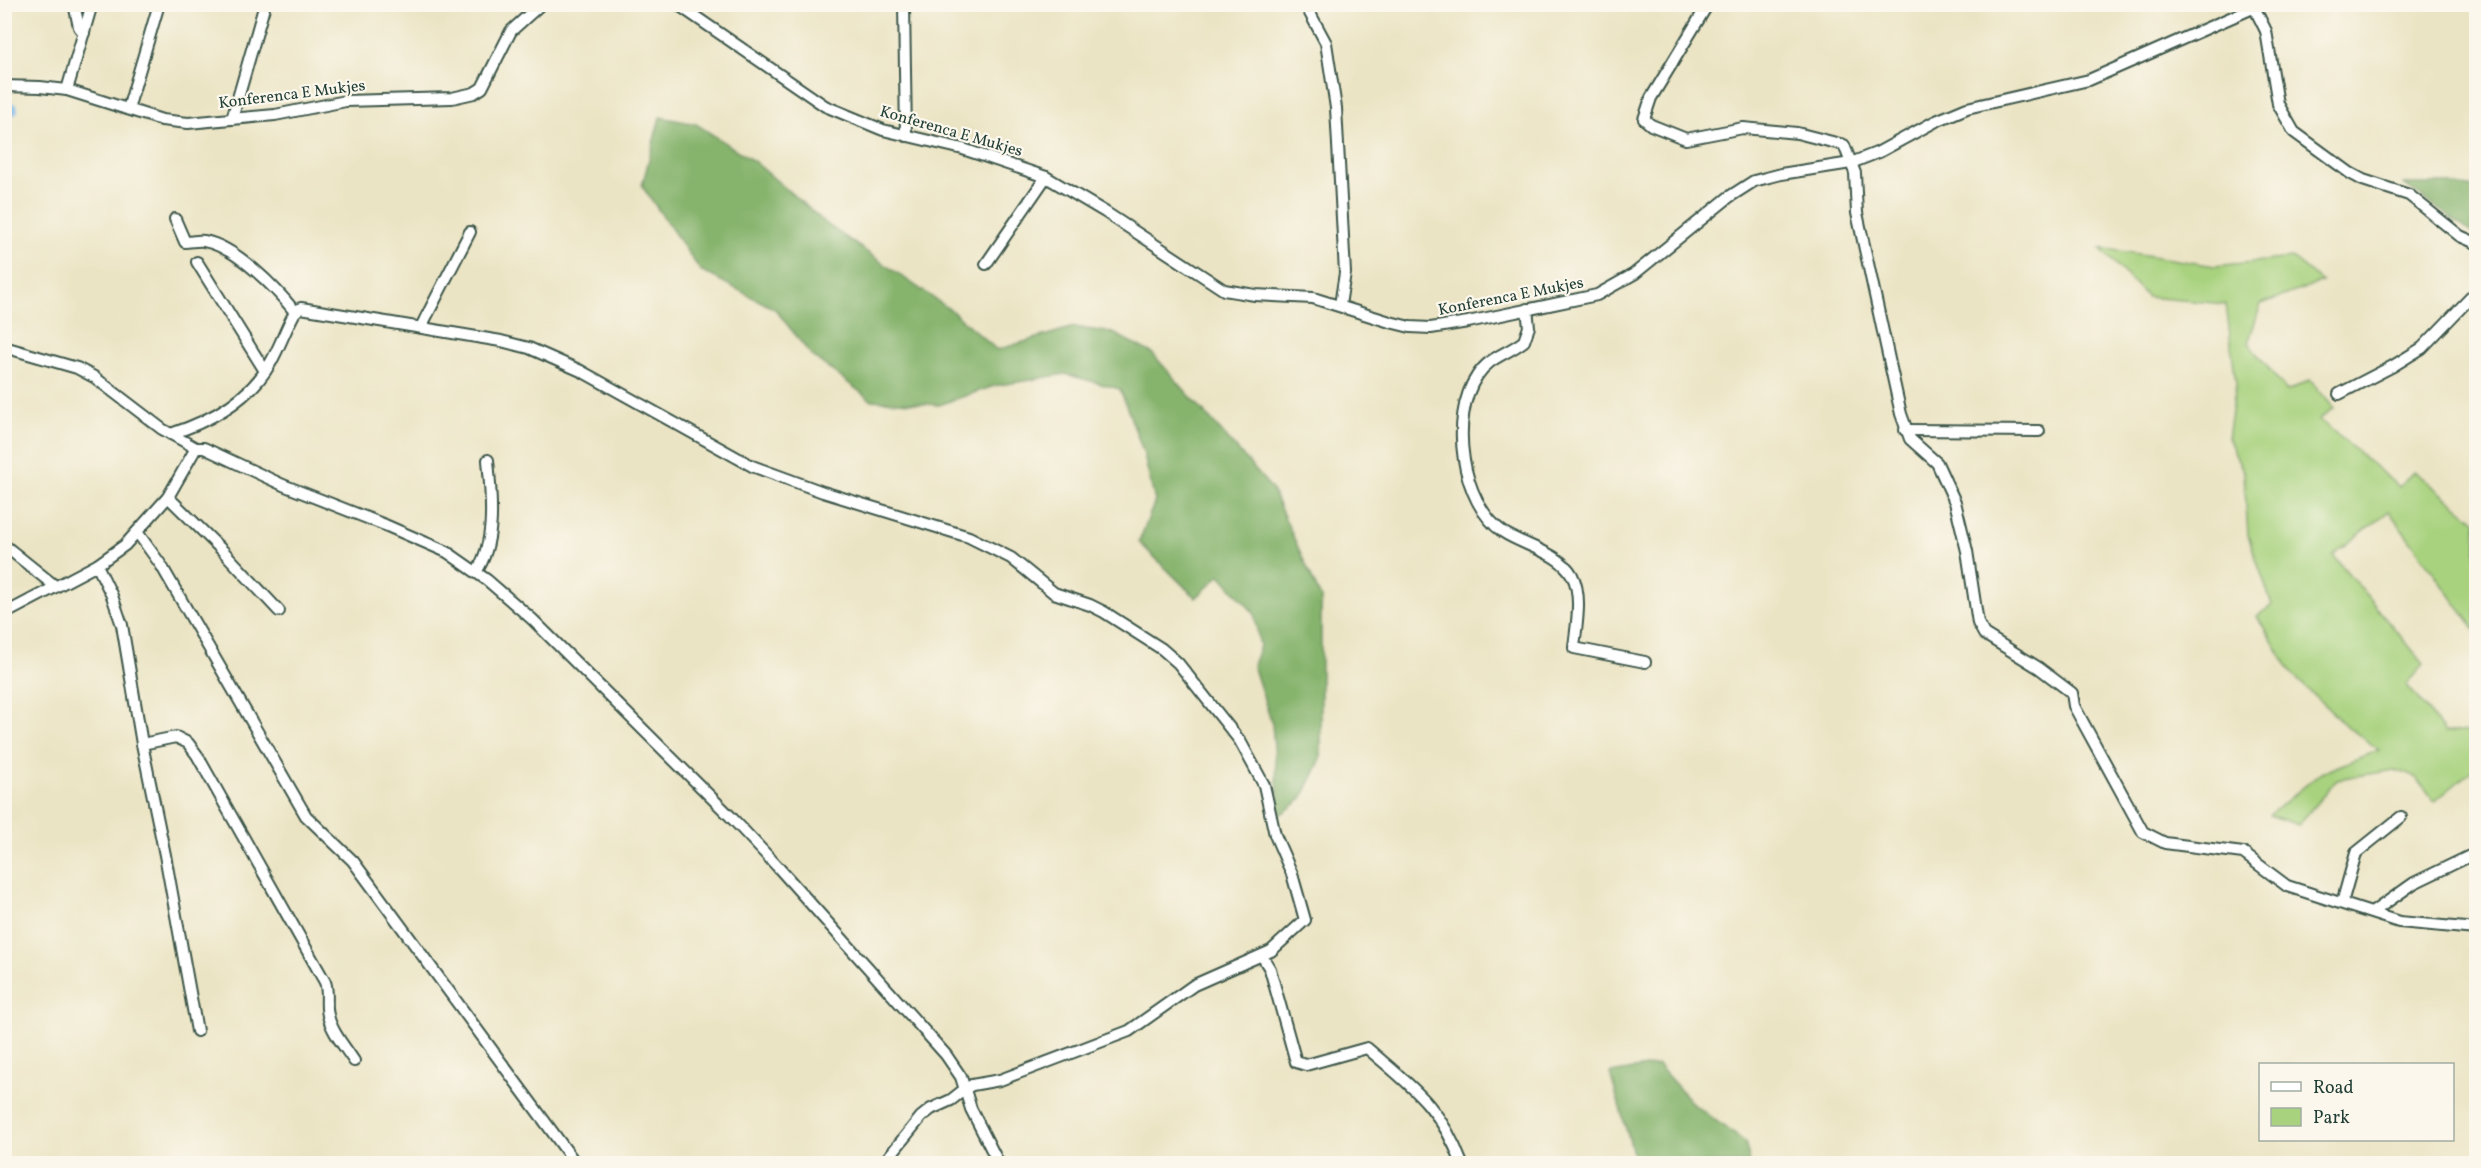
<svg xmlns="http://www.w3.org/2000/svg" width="2481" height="1168" font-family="Vollkorn,serif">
<rect width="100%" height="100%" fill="#fbf7ec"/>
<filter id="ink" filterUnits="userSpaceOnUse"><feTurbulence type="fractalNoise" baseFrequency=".0167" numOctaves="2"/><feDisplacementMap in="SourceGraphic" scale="12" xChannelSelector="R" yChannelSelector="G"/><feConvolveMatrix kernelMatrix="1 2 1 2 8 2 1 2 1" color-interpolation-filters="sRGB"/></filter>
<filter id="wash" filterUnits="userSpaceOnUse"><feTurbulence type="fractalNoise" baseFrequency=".008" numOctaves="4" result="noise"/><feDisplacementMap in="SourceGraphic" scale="24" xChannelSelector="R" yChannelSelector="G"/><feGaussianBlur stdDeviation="1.35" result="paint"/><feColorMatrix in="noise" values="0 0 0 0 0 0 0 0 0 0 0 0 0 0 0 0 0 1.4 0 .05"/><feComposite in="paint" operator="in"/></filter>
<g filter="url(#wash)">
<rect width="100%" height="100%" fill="#ebe4c4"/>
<path fill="#a8d27e" stroke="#648859" stroke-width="1.5" d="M2100 248 2215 266 2292 258 2322 282 2261 304 2248 343 2287 391 2310 380 2334 408 2319 419 2399 487 2414 471 2476 521V631L2389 511 2333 555 2424 664 2406 684 2445 732H2469L2476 748V767L2434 802 2417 778 2395 770 2337 779 2298 825 2269 815 2321 773 2379 750 2343 723 2292 674 2257 616 2272 605 2248 535 2244 473 2228 438 2236 383 2226 304 2147 297Z"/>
<g fill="#86b46d" stroke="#527850" stroke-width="1.5">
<path d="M660 117 696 124 755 162 828 225 952 311 997 350 1074 327 1113 333 1152 353 1271 488 1321 598V759L1301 800 1280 815 1272 724 1253 665 1260 646 1254 613 1220 575 1196 598 1139 542 1155 501 1143 451 1120 389 1065 374 994 386 939 405 871 400 811 355 775 309 700 270 642 186Z"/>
<path d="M2404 184H2447L2476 188V236Z"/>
<path d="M1658 1065 1693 1104 1745 1142 1750 1163H1636L1610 1073Z"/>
</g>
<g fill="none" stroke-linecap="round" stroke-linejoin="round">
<path stroke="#72b2e6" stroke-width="12" d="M4 107 12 109"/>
</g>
</g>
<g filter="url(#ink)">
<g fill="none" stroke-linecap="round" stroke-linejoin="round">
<defs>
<g id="minor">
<path d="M74 4 79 27 84 33"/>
<path d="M677 4 825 106 883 130 963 149 1046 177 1105 212 1224 290 1255 295 1313 298 1390 322 1410 327 1431 328 1468 322 1597 295 1634 274 1729 197 1754 181 1781 174 1851 163 1879 152 1936 121 1967 108 2089 80 2262 4"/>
<path d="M904 4 906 136"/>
<path d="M1305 4 1326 43 1336 108 1345 273 1340 305"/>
<path d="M1708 4 1651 98 1644 119 1651 125 1686 139 1743 128 1797 133 1844 145 1855 173 1857 213 1901 414 1910 439 1937 463 1955 502 1967 551 1978 623 1984 634 2039 668 2072 693 2074 706 2143 832 2165 843 2243 853 2287 886 2399 922 2476 929"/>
<path d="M2255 9 2266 31 2278 104 2294 132 2350 173 2363 180 2409 195 2460 236 2476 243"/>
<path d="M4 86 40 87 67 90 162 120 188 123 275 115 346 101 452 98 474 93 482 88 511 31 541 4"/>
<path d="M67 90 92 4"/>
<path d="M128 109 159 4"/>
<path d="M232 119 265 4"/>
<path d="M175 219 185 242C191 242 197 240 204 241 235 246 276 288 295 312"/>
<path d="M197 262 265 371"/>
<path d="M986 264 1046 177"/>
<path d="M1527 309 1529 327 1524 341C1506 355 1490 356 1477 376 1449 417 1461 503 1503 532 1524 546 1559 552 1572 575 1583 596 1576 626 1574 648L1645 662"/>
<path d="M421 327 470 232"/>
<path d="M4 347 77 368 94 377 162 429 196 448H204L283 485 385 525 447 552 487 580 532 619 730 816 777 866 946 1055 961 1077 971 1109 999 1164"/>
<path d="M2339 394 2393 366 2422 348 2476 292"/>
<path d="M1905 430 2039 431"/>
<path d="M171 434C210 421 250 400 271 362 280 346 286 328 295 312L301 308 501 341 529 348 581 371 752 466 823 492 969 537 1011 558 1054 593 1090 605 1104 612 1162 649 1178 663 1240 741 1264 785 1275 835 1292 874 1305 920 1271 951 1194 985 1129 1031 1000 1080 972 1085 965 1089 951 1100 931 1109 921 1117 883 1164"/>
<path d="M168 497 223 551 279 611"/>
<path d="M137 532 161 565 306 816 353 861 576 1164"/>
<path d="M4 545 55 586"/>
<path d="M97 565 112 596 122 625 142 744 165 855 197 1031"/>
<path d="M476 572C497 542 491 494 488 460"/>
<path d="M4 614 97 565 125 545 168 497 196 448"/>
<path d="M142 744 176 737 188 743 197 755 325 982C329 993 325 1004 328 1015 331 1031 345 1047 354 1061"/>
<path d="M2342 903 2356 853 2401 817"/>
<path d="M2373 912 2414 883 2476 853"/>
<path d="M1262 956 1270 969 1296 1062 1306 1065 1367 1048C1412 1087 1440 1105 1462 1164"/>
</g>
</defs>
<use href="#minor" stroke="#3e564a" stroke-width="14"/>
<use href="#minor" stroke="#fff" stroke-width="10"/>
</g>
</g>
<g text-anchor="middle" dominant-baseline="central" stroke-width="4.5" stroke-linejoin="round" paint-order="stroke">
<g font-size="16" fill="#1f3d34" stroke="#fbf7ec">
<text transform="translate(292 95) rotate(-7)">Konferenca E Mukjes</text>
<text transform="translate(951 132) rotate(16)">Konferenca E Mukjes</text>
<text transform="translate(1511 297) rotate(-11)">Konferenca E Mukjes</text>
</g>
</g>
<rect width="2481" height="1168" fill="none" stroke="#fbf7ec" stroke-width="24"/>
<rect x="2259" y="1063" width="195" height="78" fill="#fbf7ec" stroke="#a3ada2" stroke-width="1.5"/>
<rect x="2271" y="1082" width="30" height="9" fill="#ffffff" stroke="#a3ada2" stroke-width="1.5"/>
<text x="2313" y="1093" font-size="18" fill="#1f3d34">Road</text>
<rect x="2271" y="1108" width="30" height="18" fill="#a8d27e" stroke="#a3ada2" stroke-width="1.5"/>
<text x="2313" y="1123" font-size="18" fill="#1f3d34">Park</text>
</svg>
